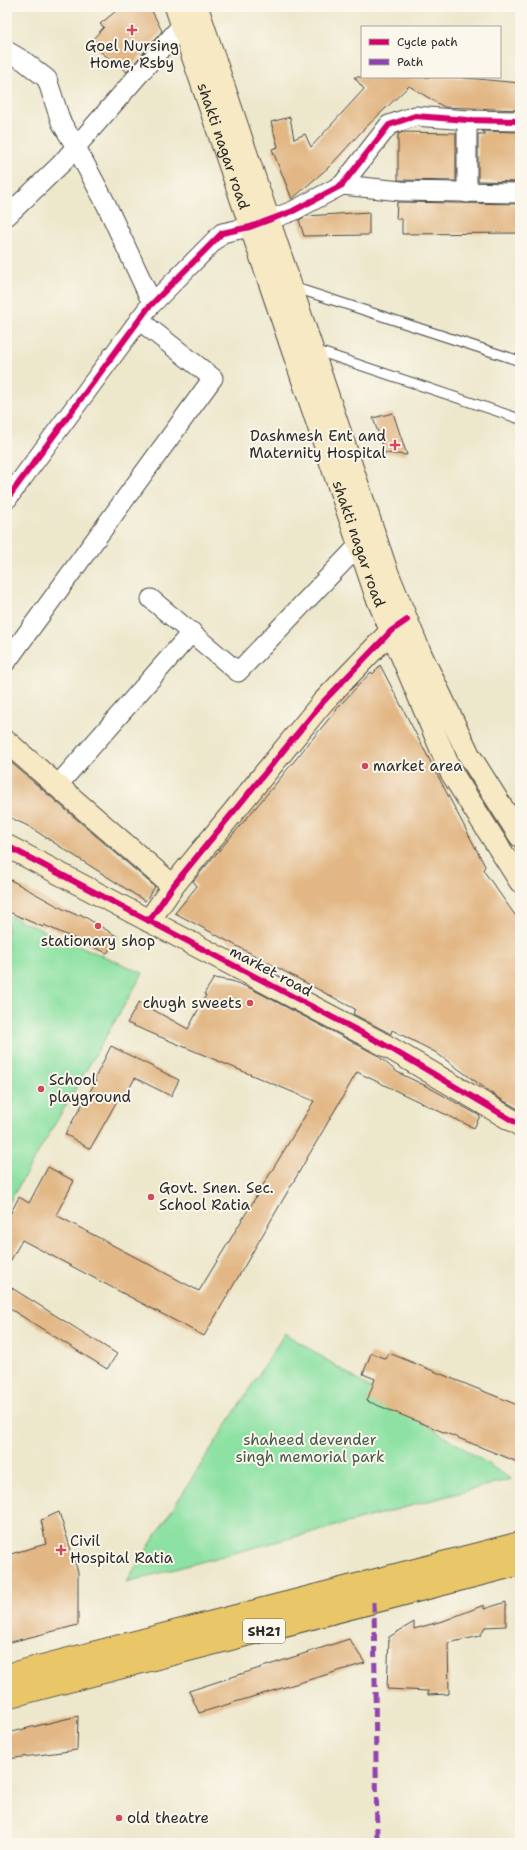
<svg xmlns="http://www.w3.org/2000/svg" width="527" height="1850" font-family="'Shantell Sans',sans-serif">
<rect width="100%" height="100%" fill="#fbf7ec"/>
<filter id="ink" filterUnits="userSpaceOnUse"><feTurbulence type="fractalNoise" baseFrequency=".025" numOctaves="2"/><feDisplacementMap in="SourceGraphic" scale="8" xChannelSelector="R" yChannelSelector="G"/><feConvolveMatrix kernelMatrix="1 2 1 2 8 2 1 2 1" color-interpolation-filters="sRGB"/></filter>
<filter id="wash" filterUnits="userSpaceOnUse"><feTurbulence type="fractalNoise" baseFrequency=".012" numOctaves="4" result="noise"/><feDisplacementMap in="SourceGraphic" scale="16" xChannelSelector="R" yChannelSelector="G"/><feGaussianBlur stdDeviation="0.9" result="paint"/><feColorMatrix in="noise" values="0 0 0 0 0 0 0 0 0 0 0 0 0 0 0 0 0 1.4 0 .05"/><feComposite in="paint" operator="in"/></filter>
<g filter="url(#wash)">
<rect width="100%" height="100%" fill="#ede7cc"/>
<g fill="#8ce1a3" stroke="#5c8667">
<path d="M7 915 143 973 7 1206Z"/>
<path d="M285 1333 511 1479 126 1582Z"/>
</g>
<g id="blocks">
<g fill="#e2b785">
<path d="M121 7H150L162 31 127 72 89 43 104 27 100 24Z"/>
<path d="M354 77H456L520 83V110L444 107 409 86 362 131 330 166 292 199 272 149 278 147 271 122 290 117 294 139 305 134 311 147 364 89Z"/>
<path d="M482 131 520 132V182L478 181V134H486Z"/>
<path d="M403 132 456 133V181L398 180V134Z"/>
<path d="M397 202 520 204V233L402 234V219H396Z"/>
<path d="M369 212V235L304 236 299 220 306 216Z"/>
<path d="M393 413 407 455 385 453 373 418Z"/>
<path d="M380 665 485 866 483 870 520 922V1110L497 1097 435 1052 392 1030 391 1034 353 1014 355 1009 175 913 197 886 193 881 200 873 268 793 341 704 371 672 373 674Z"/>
<path d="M7 759 155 887 145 901 28 826 7 816Z"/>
<path d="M7 878 63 909 79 916 80 914 118 937 107 953 44 925 43 927 29 921 7 911Z"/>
<path d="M214 978 232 981 252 989 377 1055 397 1072 428 1087 480 1116 474 1128 357 1072 204 1336 22 1240 7 1267V1220L19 1197 29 1203 48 1167 74 1181 56 1215 199 1291 314 1101 127 1023 139 1002 188 1029 206 995 204 994Z"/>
<path d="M111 1046 179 1080 171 1096 135 1078 125 1096 121 1094 90 1149 65 1134 96 1081 94 1080Z"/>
<path d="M7 1285 117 1354 107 1369 7 1307Z"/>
<path d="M371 1353 386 1359 389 1353 520 1406V1463L367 1401 375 1379 363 1374Z"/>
<path d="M59 1512 78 1572V1625L7 1643V1555L46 1544 41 1520Z"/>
<path d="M506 1602V1626L485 1627 480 1636 448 1643 449 1694 428 1695V1691L387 1689 389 1637 414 1622V1629L446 1620 484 1605V1609Z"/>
<path d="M349 1639 365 1663 199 1713 189 1691Z"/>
<path d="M78 1716 77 1750 7 1759V1733Z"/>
</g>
</g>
</g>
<g filter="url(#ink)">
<use href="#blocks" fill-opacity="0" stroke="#484743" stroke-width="1"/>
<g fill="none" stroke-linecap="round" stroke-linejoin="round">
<defs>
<g id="lane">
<path d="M293 287 520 361"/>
<path d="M315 350 520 419"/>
</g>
<g id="street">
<path d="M7 51 24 61 47 79 61 122 76 147 106 204 152 303"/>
<path d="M467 120V193"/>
<path d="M342 185 401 191 520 193"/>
<path d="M7 216 61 164 182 25"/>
<path d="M7 499 148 308 222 233 250 227 293 211 342 185 389 125 415 116 467 120 520 121"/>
<path d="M151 599 238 672 359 545"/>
<path d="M7 661 213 378 139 320"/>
<path d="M57 786 192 632"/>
</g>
<g id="secondary">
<path id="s1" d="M176 7 376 595 451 772 520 881"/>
<path d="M197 7 387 572 421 655 469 755 520 836"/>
<path d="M7 742 173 886"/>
<path d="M7 846 383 1044 520 1125"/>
<path d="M149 921 173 886 323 702 391 631 402 623"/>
</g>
<g id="primary">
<path d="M7 1675 520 1543"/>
<path d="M7 1697 520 1564"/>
</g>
</defs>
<use href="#lane" stroke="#484743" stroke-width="11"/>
<use href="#street" stroke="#484743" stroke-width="21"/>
<use href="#secondary" stroke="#484743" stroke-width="24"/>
<use href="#primary" stroke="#484743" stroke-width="24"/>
<use href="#lane" stroke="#fff" stroke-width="9"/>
<use href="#street" stroke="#fff" stroke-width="19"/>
<use href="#secondary" stroke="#f6e9c3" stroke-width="22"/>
<use href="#primary" stroke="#e9c769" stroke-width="22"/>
<path stroke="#8e44ad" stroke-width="5" stroke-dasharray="10 5" stroke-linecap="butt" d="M374 1602 377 1843"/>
<defs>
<g id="cycleway">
<path d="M7 499 148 308 222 233 250 227 293 211 342 185 389 125 415 116 467 120 520 121"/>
<path d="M7 846 383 1044 520 1125"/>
<path d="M149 921 173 886 323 702 391 631 407 620"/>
</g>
</defs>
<use href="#cycleway" stroke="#fbf7ec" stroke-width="8"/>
<use href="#cycleway" stroke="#d6006c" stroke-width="6"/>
</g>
</g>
<g fill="#d1495b" stroke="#fbf7ec" stroke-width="1.5">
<path d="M130 24h4v4h4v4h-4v4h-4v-4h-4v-4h4z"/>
<path d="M393 439h4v4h4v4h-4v4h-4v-4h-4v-4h4z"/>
<circle cx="365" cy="766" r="4"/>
<circle cx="98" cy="926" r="4"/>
<circle cx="250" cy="1003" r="4"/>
<circle cx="41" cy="1089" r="4"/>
<circle cx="151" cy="1197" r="4"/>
<path d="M59 1544h4v4h4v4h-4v4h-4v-4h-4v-4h4z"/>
<circle cx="119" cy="1818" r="4"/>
</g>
<g text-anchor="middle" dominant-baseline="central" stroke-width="4" stroke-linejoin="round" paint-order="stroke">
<rect fill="#fbf7ec" stroke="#696865" stroke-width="1" x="243" y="1619" width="42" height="24" rx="3"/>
<g font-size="14" font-weight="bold" fill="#2b2b2b">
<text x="264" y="1631">SH21</text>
</g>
<g font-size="15" fill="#2b2b2b" stroke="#fbf7ec" text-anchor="start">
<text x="132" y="46" text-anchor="middle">Goel Nursing<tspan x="132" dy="17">Home, Rsby</tspan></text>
<text x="386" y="436" text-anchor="end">Dashmesh Ent and<tspan x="386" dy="17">Maternity Hospital</tspan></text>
<text x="373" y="766">market area</text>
<text x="98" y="941" text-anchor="middle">stationary shop</text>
<text x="242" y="1003" text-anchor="end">chugh sweets</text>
<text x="49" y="1080">School<tspan x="49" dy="17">playground</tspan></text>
<text x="159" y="1188">Govt. Snen. Sec.<tspan x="159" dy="17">School Ratia</tspan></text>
<text x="70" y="1541">Civil<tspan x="70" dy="17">Hospital Ratia</tspan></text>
<text x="127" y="1818">old theatre</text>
</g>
<g font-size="15" fill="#2b2b2b" stroke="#fbf7ec">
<text stroke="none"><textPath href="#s1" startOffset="147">shakti nagar road</textPath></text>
<text stroke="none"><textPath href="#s1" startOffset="567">shakti nagar road</textPath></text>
<text transform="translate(271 971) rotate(28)">market road</text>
</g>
<g font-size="15" fill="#435849" stroke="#fbf7ec">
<text x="310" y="1440">shaheed devender<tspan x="310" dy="17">singh memorial park</tspan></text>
</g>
</g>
<rect width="527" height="1850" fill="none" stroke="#fbf7ec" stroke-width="24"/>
<rect x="361" y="26" width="140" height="52" fill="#fbf7ec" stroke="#a8a59f"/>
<rect x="369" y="39" width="20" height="6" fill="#d6006c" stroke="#a8a59f"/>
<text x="397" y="46" font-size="12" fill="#2b2b2b">Cycle path</text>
<rect x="369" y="59" width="20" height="6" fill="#8e44ad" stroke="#a8a59f"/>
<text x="397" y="66" font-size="12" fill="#2b2b2b">Path</text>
</svg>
